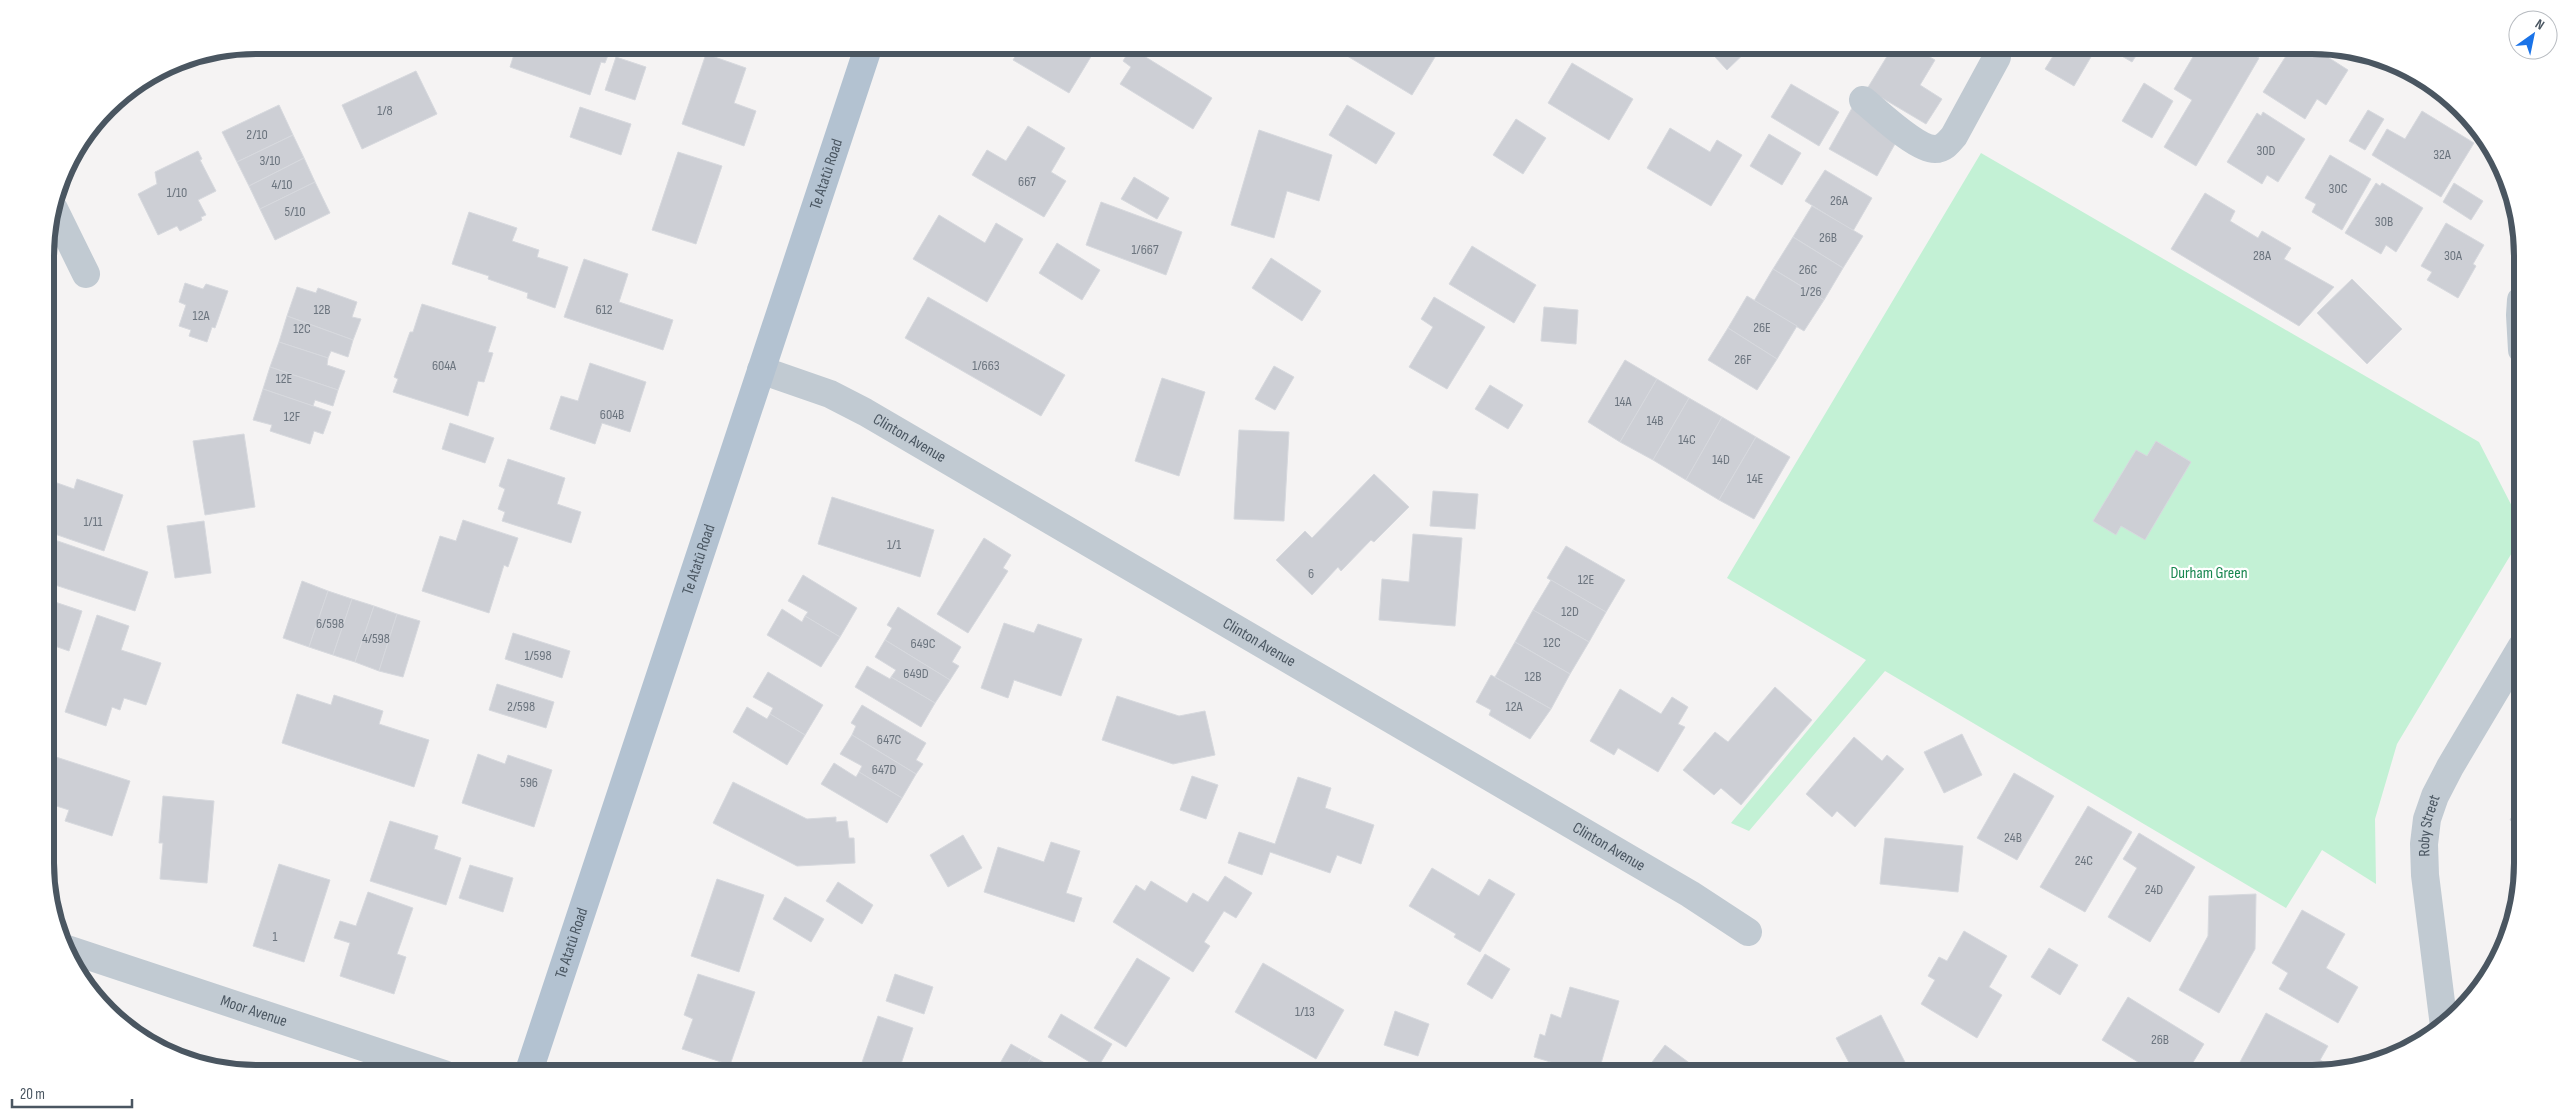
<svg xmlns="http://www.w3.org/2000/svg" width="2568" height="1119" font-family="'Sofia Sans Condensed',sans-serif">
<rect width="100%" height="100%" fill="#f5f3f3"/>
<path fill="#c3f1d5" d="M1981 153 2479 442 2519 520 2516 546 2397 744 2375 819 2376 884 2322 850 2286 908 1885 671 1749 831 1731 823 1866 660 1727 578Z"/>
<g fill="#cdcfd5" stroke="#d7d9de">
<path d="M517 45H596L610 50 605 63 601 62 590 95 510 67Z"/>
<path d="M985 45H1006L1001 54Z"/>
<path d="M1022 45H1098L1069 93 1013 60Z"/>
<path d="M1329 45H1416L1435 57 1412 95Z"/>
<path d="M1672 45H1695L1683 56Z"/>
<path d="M1704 45H1753L1727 70Z"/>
<path d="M1894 45H1935L1928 56 1935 60 1920 85 1942 99 1926 124 1867 89Z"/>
<path d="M2060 45H2087L2095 50 2074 86 2045 69Z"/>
<path d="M2103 45H2143L2132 62Z"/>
<path d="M2200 45H2258L2252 54 2259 58 2196 166 2164 147 2192 100 2174 89Z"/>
<path d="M2293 45H2309L2348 70 2326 105 2317 99 2305 119 2263 92Z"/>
<path d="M1131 48 1212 98 1193 129 1120 84 1131 67 1123 61Z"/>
<path d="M706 54 746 68 734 103 756 111 744 146 682 124Z"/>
<path d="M616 57 646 67 635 100 605 90Z"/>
<path d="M190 58 191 61 125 93 176 61Z"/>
<path d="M1572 63 1633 99 1609 140 1548 103Z"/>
<path d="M416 71 437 114 362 149 342 105Z"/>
<path d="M2144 83 2173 101 2152 138 2122 121Z"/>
<path d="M1791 84 1839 112 1819 146 1771 117Z"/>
<path d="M279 105 293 135 237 162 222 132Z"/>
<path d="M1347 105 1395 133 1376 164 1329 135Z"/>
<path d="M580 107 631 124 621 155 570 137Z"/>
<path d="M1852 108 1900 135 1877 176 1829 149Z"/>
<path d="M2368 110 2384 119 2365 150 2349 141Z"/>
<path d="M2422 111 2474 143 2441 197 2372 155 2387 129 2405 139Z"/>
<path d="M2263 112 2305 139 2278 182 2267 175 2262 184 2227 162 2257 113 2261 116Z"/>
<path d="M1516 119 1546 138 1523 174 1493 155Z"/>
<path d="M1028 126 1065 148 1051 172 1066 181 1044 217 972 175 987 150 1006 161Z"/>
<path d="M1670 128 1710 152 1717 140 1742 155 1711 206 1647 168Z"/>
<path d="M1259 130 1332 155 1319 201 1287 191 1274 238 1231 225Z"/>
<path d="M1769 134 1801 153 1782 185 1750 166Z"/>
<path d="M293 135 304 158 249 186 237 162Z"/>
<path d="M198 151 202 159 200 160 216 191 198 200 206 215 201 217 202 220 180 231 177 226 158 235 138 194 157 184 155 172Z"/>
<path d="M678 152 722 166 696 244 652 230Z"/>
<path d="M2330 155 2371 179 2342 230 2312 212 2316 204 2305 198Z"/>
<path d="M304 158 315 182 260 209 249 186Z"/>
<path d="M1825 170 1872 198 1853 231 1805 201Z"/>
<path d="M1134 177 1169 198 1157 219 1121 199Z"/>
<path d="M315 182 330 213 275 240 260 209Z"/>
<path d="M2376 183 2380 186 2382 183 2423 208 2396 252 2386 245 2381 254 2345 233Z"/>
<path d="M2454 183 2483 201 2471 220 2443 202Z"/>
<path d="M2205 193 2235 211 2230 221 2258 238 2262 231 2291 248 2284 259 2334 287 2299 326 2171 249Z"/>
<path d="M1101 202 1182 232 1166 275 1086 245Z"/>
<path d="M1812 206 1863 236 1843 268 1793 237Z"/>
<path d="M469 212 517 228 512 241 539 250 537 257 568 267 555 308 527 298 528 293 488 279 489 276 452 264Z"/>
<path d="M939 215 985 243 996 223 1023 239 987 302 913 259Z"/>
<path d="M2446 223 2484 245 2473 264 2476 266 2458 298 2427 280 2432 272 2421 266Z"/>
<path d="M1793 237 1843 268 1824 300 1773 269Z"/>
<path d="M1057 243 1100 270 1082 300 1039 273Z"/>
<path d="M1472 246 1536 285 1514 323 1449 284Z"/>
<path d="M1271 258 1321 291 1302 321 1252 288Z"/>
<path d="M584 259 628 274 619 302 673 320 663 350 564 317Z"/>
<path d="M1773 269 1824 300 1804 331 1754 301Z"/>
<path d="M2352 279 2402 329 2367 364 2317 313Z"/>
<path d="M185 283 203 289 206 284 228 291 215 328 212 327 207 342 189 336 191 330 179 326 186 305 179 302Z"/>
<path d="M297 287 316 293 318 288 357 302 352 317 361 319 353 340 287 316Z"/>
<path d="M1747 296 1797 326 1777 359 1728 328Z"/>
<path d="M928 297 1065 375 1041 416 905 338Z"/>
<path d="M1434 297 1485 327 1447 389 1409 367 1433 327 1421 319Z"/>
<path d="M422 304 496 327 488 352 493 353 484 382 478 381 468 416 393 392 398 379 394 377 410 332H413Z"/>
<path d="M1544 307 1578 310 1576 344 1541 341Z"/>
<path d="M287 316 353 340 348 357 331 351 328 358 279 342Z"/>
<path d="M1728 328 1777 359 1757 390 1708 360Z"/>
<path d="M279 342 328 358 327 365 345 371 338 390 270 367Z"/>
<path d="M1625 360 1657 379 1620 442 1588 422Z"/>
<path d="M590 363 646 382 630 432 602 423 595 444 550 429 561 396 578 401Z"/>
<path d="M1274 366 1294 377 1275 410 1255 399Z"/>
<path d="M270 367 338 390 333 406 315 400 313 406 263 389Z"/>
<path d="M1162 378 1205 392 1179 476 1135 461Z"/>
<path d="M1657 379 1689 398 1653 460 1620 442Z"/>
<path d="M1490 385 1523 405 1508 429 1475 409Z"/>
<path d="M263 389 331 412 323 434 314 431 310 444 270 431 272 425 253 420Z"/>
<path d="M1689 398 1722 417 1686 480 1653 460Z"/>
<path d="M1722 417 1756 437 1719 500 1686 480Z"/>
<path d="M450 423 494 438 485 463 442 449Z"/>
<path d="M1239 430 1289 432 1284 521 1234 519Z"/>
<path d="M244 434 255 507 205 515 193 441Z"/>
<path d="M1756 437 1790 457 1754 519 1719 500Z"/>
<path d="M2156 441 2191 462 2145 540 2121 526 2116 535 2093 521 2136 450 2147 456Z"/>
<path d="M508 459 565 478 557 504 581 512 571 543 502 521 505 512 498 509 505 489 499 486Z"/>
<path d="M1374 474 1409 507 1374 542 1371 540 1341 571 1338 567 1312 595 1276 560 1305 531 1312 538Z"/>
<path d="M46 479 74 489 77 479 123 495 104 551 46 531Z"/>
<path d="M1433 491 1478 494 1475 529 1430 526Z"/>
<path d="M832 497 934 530 920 577 818 544Z"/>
<path d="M463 520 518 538 508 567 504 565 489 613 422 591 440 536 456 541Z"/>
<path d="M204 521 211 573 175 578 167 526Z"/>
<path d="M1413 534 1462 538 1455 626 1379 620 1382 579 1409 582Z"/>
<path d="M46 537 148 572 135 611 46 582Z"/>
<path d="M984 538 1011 555 1003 568 1008 571 968 633 937 614Z"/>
<path d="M1566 546 1625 580 1606 612 1547 578Z"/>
<path d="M803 575 857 608 840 637 805 616 808 612 788 601Z"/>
<path d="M1551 580 1606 612 1589 642 1533 610Z"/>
<path d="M302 581 328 591 309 647 283 638Z"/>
<path d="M328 591 352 599 333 655 309 647Z"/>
<path d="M46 599 82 611 69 651 46 643Z"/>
<path d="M352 599 374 606 355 662 333 655Z"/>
<path d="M374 606 397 614 379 671 355 662Z"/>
<path d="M898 607 961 647 952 662 959 666 950 680 885 640 892 628 887 625Z"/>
<path d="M782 609 802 622 805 616 840 637 821 667 767 635Z"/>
<path d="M1533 610 1589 642 1570 674 1515 642Z"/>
<path d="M397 614 420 621 403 677 379 671Z"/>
<path d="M97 615 129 626 121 650 161 663 146 705 124 698 120 710 112 707 106 726 65 712Z"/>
<path d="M1004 623 1034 633 1038 624 1082 639 1061 696 1014 680 1008 698 981 688Z"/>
<path d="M513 633 570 651 562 678 505 659Z"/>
<path d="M885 640 950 680 935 703 891 677 896 670 875 657Z"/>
<path d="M1515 642 1570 674 1551 709 1495 677Z"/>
<path d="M867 666 890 679 891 677 935 703 921 727 855 687Z"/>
<path d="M768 672 823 705 805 735 770 714 773 708 753 697Z"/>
<path d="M1491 675 1551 709 1530 739 1489 715 1491 710 1476 702Z"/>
<path d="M497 684 554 702 546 728 489 710Z"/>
<path d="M1775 687 1812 720 1741 805 1721 788 1714 795 1683 770 1715 732 1728 742Z"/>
<path d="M1620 689 1661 714 1672 697 1688 707 1678 724 1685 727 1658 772 1618 748 1614 755 1590 741Z"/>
<path d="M297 694 331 705 334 695 383 711 379 724 429 740 414 787 282 743Z"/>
<path d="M1117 696 1179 716 1205 711 1215 755 1173 764 1102 740Z"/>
<path d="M862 705 926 743 916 760 923 764 916 774 852 735 856 726 851 723Z"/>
<path d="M747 707 767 719 770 714 805 735 787 765 733 732Z"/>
<path d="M1962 734 1982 775 1944 793 1924 752Z"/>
<path d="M852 735 916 774 902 798 859 772 862 766 840 754Z"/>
<path d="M1854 737 1882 761 1887 755 1904 769 1855 827 1837 811 1832 817 1806 794Z"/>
<path d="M478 754 505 764 508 755 552 770 534 827 462 803Z"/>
<path d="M56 757 130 781 112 836 65 821 69 810 47 803V785Z"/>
<path d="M834 763 856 777 859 772 902 798 887 823 821 784Z"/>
<path d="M2014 773 2054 796 2017 860 1977 838Z"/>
<path d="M1192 776 1218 785 1206 819 1180 810Z"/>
<path d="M1298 777 1331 788 1325 808 1374 825 1361 864 1337 855 1330 873 1270 852 1262 875 1228 863 1239 832 1275 844Z"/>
<path d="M733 782 807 819 836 817V822L847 821 849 838H854L855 863 797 866 713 823Z"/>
<path d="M163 796 214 801 207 883 160 879 163 843H159Z"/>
<path d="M2523 798V828L2510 820Z"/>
<path d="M2088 806 2132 832 2085 912 2040 887Z"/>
<path d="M390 821 438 836 434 849 461 858 446 905 370 881Z"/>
<path d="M2139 833 2195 867 2150 942 2108 917 2137 868 2123 859Z"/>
<path d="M963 835 982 868 948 887 930 855Z"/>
<path d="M1885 838 1963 846 1958 892 1880 884Z"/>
<path d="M1051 842 1080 851 1066 893 1082 898 1074 922 984 892 998 847 1044 862Z"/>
<path d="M279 864 330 880 304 962 253 946Z"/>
<path d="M470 865 513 878 503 912 459 898Z"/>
<path d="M1432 868 1479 896 1489 879 1515 894 1480 952 1454 937 1456 934 1409 906Z"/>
<path d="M1225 876 1252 893 1236 918 1224 911 1204 942 1210 946 1193 972 1113 922 1136 885 1145 891 1151 881 1187 903 1193 893 1208 902Z"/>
<path d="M717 879 764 895 739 972 691 956Z"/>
<path d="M838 882 873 905 862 924 826 901Z"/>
<path d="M368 892 413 908 397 954 406 957 394 994 340 976 350 943 334 938 340 921 356 926Z"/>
<path d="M2256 894 2255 949 2219 1013 2179 990 2208 936 2209 896Z"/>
<path d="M785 897 824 919 811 942 773 919Z"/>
<path d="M2302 910 2345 934 2326 968 2358 987 2338 1023 2279 989 2288 973 2272 963Z"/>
<path d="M1964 931 2007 956 1989 987 2002 995 1977 1038 1921 1004 1935 980 1928 976 1939 957 1947 961Z"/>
<path d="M2049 948 2078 965 2060 995 2031 977Z"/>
<path d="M1485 954 1510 969 1492 999 1467 984Z"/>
<path d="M1137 958 1170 978 1126 1047 1094 1028Z"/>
<path d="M1263 963 1344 1010 1316 1059 1235 1012Z"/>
<path d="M698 974 755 992 730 1065 682 1049 693 1019 684 1015Z"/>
<path d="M895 974 933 987 924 1014 886 1001Z"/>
<path d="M1570 987 1619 1001 1598 1074H1590L1534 1057 1540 1034 1545 1036 1551 1014 1561 1018Z"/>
<path d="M2128 997 2204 1044 2186 1074H2131L2138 1062 2102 1040Z"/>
<path d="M1395 1011 1429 1024 1418 1056 1384 1045Z"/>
<path d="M2266 1013 2328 1046 2320 1060 2341 1071 2325 1074H2256L2239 1064Z"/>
<path d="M1061 1014 1112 1044 1098 1067 1048 1037Z"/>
<path d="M1881 1015 1911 1074H1855L1836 1038Z"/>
<path d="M878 1016 913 1028 899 1070 893 1068 892 1074H858Z"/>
<path d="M1011 1044 1032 1056 1021 1074H994Z"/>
<path d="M1665 1045 1703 1073 1702 1074H1643Z"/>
<path d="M1032 1056 1054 1068 1051 1074H1021Z"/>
<path d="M780 1065 806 1074H777Z"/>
<path d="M1436 1068 1454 1074H1434Z"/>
</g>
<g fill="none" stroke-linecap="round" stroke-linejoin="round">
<g stroke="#c1cad2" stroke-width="28">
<path d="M1863 100C1878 112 1916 149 1935 149 1944 149 1949 142 1954 136L1997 57"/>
<path d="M54 209 86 274"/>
<path d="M2521 300 2520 315 2522 350"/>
<path id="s1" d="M761 370 830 394 865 412 1690 894 1748 932"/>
<path id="s2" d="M64 948 444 1074"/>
<path id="s3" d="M2444 1026 2425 875 2424 844 2427 819 2435 796 2450 767 2522 646"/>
</g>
<path stroke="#b3c2d1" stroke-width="28" id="s4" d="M528 1074 869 45"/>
</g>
<g text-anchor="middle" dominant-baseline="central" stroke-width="4.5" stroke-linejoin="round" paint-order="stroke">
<g font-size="14" fill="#6b747e">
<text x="385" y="110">1/8</text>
<text x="257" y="134">2/10</text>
<text x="2266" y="150">30D</text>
<text x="2442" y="154">32A</text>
<text x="270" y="160">3/10</text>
<text x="1027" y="181">667</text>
<text x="282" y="184">4/10</text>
<text x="2338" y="188">30C</text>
<text x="177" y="192">1/10</text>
<text x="1839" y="200">26A</text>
<text x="295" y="211">5/10</text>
<text x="2384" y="221">30B</text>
<text x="1828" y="237">26B</text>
<text x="1145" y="249">1/667</text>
<text x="2262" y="255">28A</text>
<text x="2453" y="255">30A</text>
<text x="1808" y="269">26C</text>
<text x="1811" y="291">1/26</text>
<text x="322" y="309">12B</text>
<text x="604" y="309">612</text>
<text x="201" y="315">12A</text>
<text x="1762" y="327">26E</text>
<text x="302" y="328">12C</text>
<text x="1743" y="359">26F</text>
<text x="444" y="365">604A</text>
<text x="986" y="365">1/663</text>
<text x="284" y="378">12E</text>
<text x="1623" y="401">14A</text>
<text x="612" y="414">604B</text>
<text x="292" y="416">12F</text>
<text x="1655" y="420">14B</text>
<text x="1687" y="439">14C</text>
<text x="1721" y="459">14D</text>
<text x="1755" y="478">14E</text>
<text x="93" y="521">1/11</text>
<text x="894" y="544">1/1</text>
<text x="1311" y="573">6</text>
<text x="1586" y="579">12E</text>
<text x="1570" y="611">12D</text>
<text x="330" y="623">6/598</text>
<text x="376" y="638">4/598</text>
<text x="1552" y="642">12C</text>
<text x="923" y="643">649C</text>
<text x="538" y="655">1/598</text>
<text x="916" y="673">649D</text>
<text x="1533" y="676">12B</text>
<text x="521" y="706">2/598</text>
<text x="1514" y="706">12A</text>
<text x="889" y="739">647C</text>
<text x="884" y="769">647D</text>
<text x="529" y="782">596</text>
<text x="2013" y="837">24B</text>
<text x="2084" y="860">24C</text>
<text x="2154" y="889">24D</text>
<text x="275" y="936">1</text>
<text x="1305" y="1011">1/13</text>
<text x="2160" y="1039">26B</text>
</g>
<g font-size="16" fill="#4a5661" stroke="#fff">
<text stroke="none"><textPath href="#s4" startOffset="948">Te Atatū Road</textPath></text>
<text stroke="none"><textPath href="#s1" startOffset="164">Clinton Avenue</textPath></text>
<text stroke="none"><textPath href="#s4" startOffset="542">Te Atatū Road</textPath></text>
<text stroke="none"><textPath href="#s1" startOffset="569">Clinton Avenue</textPath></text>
<text stroke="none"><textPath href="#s3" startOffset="202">Roby Street</textPath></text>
<text stroke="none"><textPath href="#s1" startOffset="974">Clinton Avenue</textPath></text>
<text stroke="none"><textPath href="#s4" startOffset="138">Te Atatū Road</textPath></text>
<text stroke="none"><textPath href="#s2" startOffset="200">Moor Avenue</textPath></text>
</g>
<g font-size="16" fill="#17864f" stroke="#fff">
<text x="2209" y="573">Durham Green</text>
</g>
</g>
<path d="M0 0H2568V1119H0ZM256 54H2312A202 202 0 0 1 2514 256V863A202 202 0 0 1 2312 1065H256A202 202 0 0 1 54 863V256A202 202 0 0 1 256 54Z" fill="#fff" fill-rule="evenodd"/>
<path fill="none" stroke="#4a5661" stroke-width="6" d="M256 54H2312A202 202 0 0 1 2514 256V863A202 202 0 0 1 2312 1065H256A202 202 0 0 1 54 863V256A202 202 0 0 1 256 54Z"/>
<g transform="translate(2533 35) rotate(33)"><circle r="24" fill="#ffffff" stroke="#b7bbc0"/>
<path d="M0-4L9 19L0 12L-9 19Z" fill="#1a73e8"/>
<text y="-8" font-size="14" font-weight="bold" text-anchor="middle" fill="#4a5661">N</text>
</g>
<path d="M12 1099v8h120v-8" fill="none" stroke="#4a5661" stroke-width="2.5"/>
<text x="20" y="1099" font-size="15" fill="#4a5661" stroke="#ffffff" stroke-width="4" paint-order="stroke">20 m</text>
</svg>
